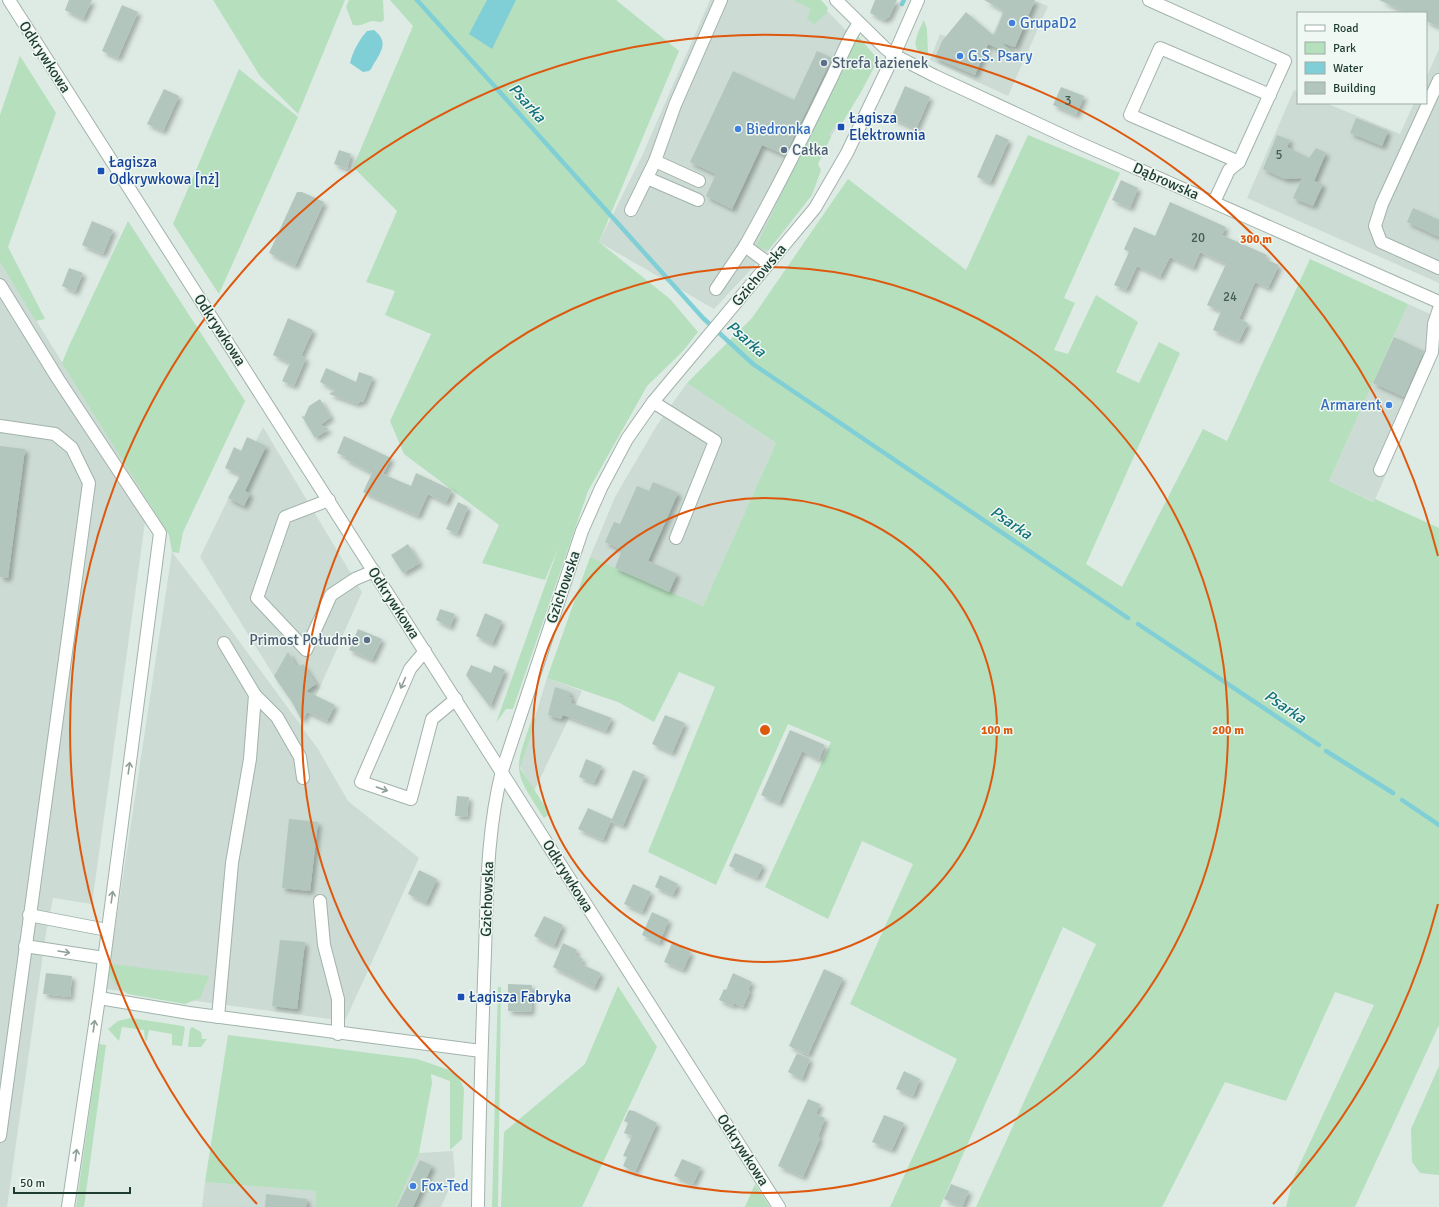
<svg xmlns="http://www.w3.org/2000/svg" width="1439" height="1207" font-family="Signika,sans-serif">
<defs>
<filter id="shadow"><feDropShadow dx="3.5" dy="3.5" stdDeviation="2" flood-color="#0004"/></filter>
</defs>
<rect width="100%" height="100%" fill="#deebe4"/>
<g fill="#ccdbd3">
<path d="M710 0H817L873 59 866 80 817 159V182L805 204 770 249 714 309 599 242 642 156Z"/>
<path d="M1008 0H1033L1048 6 1008 96 930 60 940 34 984 53Z"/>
<path d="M1439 49V283L1247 198 1294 90 1298 91V103H1326L1400 134 1414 103H1426V78Z"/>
<path d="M0 262 148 501 92 904 53 898 46 933 7 1207H0Z"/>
<path d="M1408 304 1439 318V352L1374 502 1329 481Z"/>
<path d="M687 383 776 443 703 606 590 557 615 497 657 425Z"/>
<path d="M263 427 362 592 316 696 302 721 292 702 274 676 200 557Z"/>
<path d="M172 552 212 604 318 749 348 801 419 858 345 1021 106 989Z"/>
<path d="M547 678 582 691 534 791 520 766Z"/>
<path d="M453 1151 455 1176 441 1207H396L419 1153Z"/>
<path d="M205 1182 316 1191 315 1207H202Z"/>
</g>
<g fill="#b5dfbd">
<path d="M213 0H345L298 114 260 76Z"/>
<path d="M349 0H383L384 20C379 25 375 19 369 22 363 24 361 26 353 25L346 7Z"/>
<path d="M390 0H616L679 51 599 242 670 299 698 332 683 351 647 386 588 491 513 709H506L496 723 559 546 545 580 482 563 499 525 404 454 390 421 431 334 385 315 395 291 366 282 397 211 353 167 413 26Z"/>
<path d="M793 0H821L828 8 826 14 814 24 807 19 811 9Z"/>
<path d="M924 20 927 29 928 54C906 53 919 30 924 20Z"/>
<path d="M858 36 875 56 877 62 861 92 841 125 836 123 829 135 831 137 818 164 821 170 812 195 768 250 756 247Z"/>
<path d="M20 56 56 113 8 247 45 319 36 321 0 262V115Z"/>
<path d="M239 69 298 117 219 294 173 224Z"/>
<path d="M1028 135 1120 173 1064 298 1075 303 1054 350 1068 354 1096 295 1138 322 1116 372 1139 383 1159 342 1180 353 1086 564 1122 587 1203 429 1227 441 1310 259 1408 304 1329 481 1373 502 1375 499 1439 528V1025L1355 1207H1286L1293 1179 1374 1005 1335 992 1286 1101 1225 1082 1162 1207H976L1096 944 1063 927 940 1207H890L957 1059 850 1004 913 864 862 841 828 919 765 887 831 742 788 724 716 885 648 852 715 687 679 672 654 722 618 702 547 678 590 557 703 606 776 443 687 383 752 318 848 179 966 270Z"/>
<path d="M128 221 245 401 183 532 179 553 172 552 169 535 62 363 69 346Z"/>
<path d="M535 718 536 720 520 768 550 814 544 818C513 770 513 773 532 719Z"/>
<path d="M110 964 209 976 200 998 185 1004 128 994 116 985 109 975Z"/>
<path d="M618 986 657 1047 582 1207H501L504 1132 585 1064Z"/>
<path d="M498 987H501L498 1207H492Z"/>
<path d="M131 1018 183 1026 185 1028 182 1046 172 1045V1034L149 1030 147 1040 145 1041 144 1030 122 1027 119 1041 108 1029 118 1021Z"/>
<path d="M192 1027 201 1032 202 1039H207L201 1047H188L190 1029Z"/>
<path d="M228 1035 417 1059 452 1071 459 1077 464 1089 462 1139 450 1150V1081L431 1074 432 1083 419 1153 396 1207H315L316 1191 205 1182Z"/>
<path d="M99 1044 106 1045 84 1207H76Z"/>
<path d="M1439 1066V1175L1420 1173 1412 1162 1411 1129Z"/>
<path d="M755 1184 770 1207H745Z"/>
</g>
<g fill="#81cfd6">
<path d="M487 0H516L492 49 469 34Z"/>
<path d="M374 30C391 43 379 54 371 69L369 71 363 72 350 63C353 51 359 40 367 31Z"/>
</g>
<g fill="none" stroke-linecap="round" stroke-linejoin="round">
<g stroke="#81cfd6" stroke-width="4.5">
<path d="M417 0 703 318 753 364 1128 618"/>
<path d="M902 4 904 0"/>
<path d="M1138 624 1319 745"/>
<path d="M1326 751 1393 793"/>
<path d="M1402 800 1439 825"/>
</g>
</g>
<g fill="#b3c6bd" filter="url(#shadow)">
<path d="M69 0H92L83 19 65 10Z"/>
<path d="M875 0H897L889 17 884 20 870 13Z"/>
<path d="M984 0H1035L1015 47 1002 43 1012 52 1011 54 988 44 975 75 935 58 942 41 966 12 994 36 1004 11Z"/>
<path d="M1379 0H1439V27L1426 21V13H1408Z"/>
<path d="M122 5 138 12 118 58 102 51Z"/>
<path d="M817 51 832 58 785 155 762 145 732 209 706 196 716 174 690 162 733 71 794 100Z"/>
<path d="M905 86 930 97 916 129 891 118Z"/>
<path d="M1061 87 1084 96 1076 115 1053 105Z"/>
<path d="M164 89 179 96 163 131 147 124Z"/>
<path d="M1356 118 1388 131 1382 146 1350 133Z"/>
<path d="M996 134 1009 140 990 183 977 177Z"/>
<path d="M1277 135 1290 140 1287 147 1309 158 1316 148 1326 153 1314 181 1323 184 1313 206 1293 198 1302 178 1285 179 1263 169Z"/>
<path d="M339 150 351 154 347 169 334 164Z"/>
<path d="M1121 180 1138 188 1130 208 1112 200Z"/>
<path d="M297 192H302L324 202 295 266 269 253Z"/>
<path d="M1170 202 1226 227 1222 235 1267 255 1265 259 1279 265 1268 288 1255 282 1239 319 1248 323 1239 341 1213 330 1221 311 1207 305 1226 264 1200 252 1193 268 1170 257 1160 277 1137 266 1126 290 1114 285 1129 252 1124 249 1134 227 1155 236Z"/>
<path d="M1413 208 1439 220V237L1407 222Z"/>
<path d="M92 221 113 230 103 254 82 245Z"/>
<path d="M69 268 83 273 75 292 62 286Z"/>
<path d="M288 318 313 330 301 356 306 358 294 386 282 381 290 363 273 355Z"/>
<path d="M1394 337 1424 351 1404 397 1373 383Z"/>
<path d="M326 368 356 382 359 372 373 377 363 402 360 401 358 404 329 394 335 390 320 382Z"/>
<path d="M320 399 331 417 320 425 329 429 315 438 301 415 304 417 309 406Z"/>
<path d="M344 436 391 458 383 474 411 486 416 473 452 490 446 503 428 494 418 516 363 492 372 473 345 459 346 457 337 453Z"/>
<path d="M247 437 266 446 245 491 250 494 244 506 228 498 241 475 225 468 234 447 241 451Z"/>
<path d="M0 446 25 449 8 578 0 577Z"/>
<path d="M653 482 678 493 648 561 677 574 669 592 615 568 622 550 605 542 614 522 620 524 637 486 649 491Z"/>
<path d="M458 502 468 507 457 534 446 529Z"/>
<path d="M408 544 420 563 403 573 391 555Z"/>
<path d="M440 609 455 614 450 627 436 620Z"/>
<path d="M485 613 502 621 492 644 476 636Z"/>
<path d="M358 629 382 639 372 660 349 650Z"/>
<path d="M288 652 297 667 303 664 316 684 306 691 335 705 327 721 307 712 302 721 292 702 274 676Z"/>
<path d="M471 665 491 673 494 665 505 670 490 707 466 675Z"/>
<path d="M555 687 570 692 569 697 572 698 571 703 612 718 606 731 563 715 561 719 548 715Z"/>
<path d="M665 715 685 723 672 753 652 744Z"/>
<path d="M790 730 825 745 819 760 802 751 779 803 761 795Z"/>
<path d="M586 759 602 766 594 783 579 777Z"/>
<path d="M633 770 645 775 623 826 611 821 603 840 578 829 588 808 612 819Z"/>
<path d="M457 796 469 797 467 817 455 816Z"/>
<path d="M289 819 318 822 310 891 282 888Z"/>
<path d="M735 853 763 865 757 878 729 866Z"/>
<path d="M419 870 437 879 426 903 408 894Z"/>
<path d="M660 875 678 884 673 895 655 887Z"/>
<path d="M633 884 651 892 642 912 624 904Z"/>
<path d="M652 912 669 920 659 943 642 935Z"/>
<path d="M544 916 563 925 554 946 534 936Z"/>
<path d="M280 940 305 942 297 1009 272 1006Z"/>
<path d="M563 943 577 950 575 955 583 959 581 964 601 973 594 988 553 967Z"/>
<path d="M672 943 691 952 683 970 664 962Z"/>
<path d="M824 969 843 978 808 1055 789 1046Z"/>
<path d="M46 973 72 976 70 997 43 994Z"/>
<path d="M733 973 752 982 748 990 750 991 743 1007 734 1003 733 1006 719 1000 724 989 726 990Z"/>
<path d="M508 984 532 985 531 1012 508 1011Z"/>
<path d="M797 1053 810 1059 802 1079 788 1072Z"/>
<path d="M904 1071 920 1079 913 1096 896 1089Z"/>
<path d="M808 1099 820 1104 816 1114 825 1118 818 1137 820 1138 803 1177 778 1166Z"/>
<path d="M629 1110 634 1111 657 1123 635 1172 623 1166 627 1157 623 1156 632 1136 624 1133 628 1123 624 1121Z"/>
<path d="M884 1115 904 1123 892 1150 872 1142Z"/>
<path d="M682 1159 701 1167 693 1184 674 1176Z"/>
<path d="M420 1160 432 1166 413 1207H397Z"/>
<path d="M951 1184 969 1191 962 1207 944 1199Z"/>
<path d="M266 1194 307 1199 306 1207H265Z"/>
</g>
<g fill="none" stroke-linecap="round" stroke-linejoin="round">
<defs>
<g id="minor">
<path d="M9 0 779 1207"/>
<path d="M836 0 885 48 894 55 935 76 1077 142 1439 302"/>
<path d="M1149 0 1285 61 1239 162 1229 170 1214 202"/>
<path d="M1439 80 1382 204 1375 226 1381 242 1439 268"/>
<path d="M1239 162 1130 115 1160 48 1270 95"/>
<path d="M647 178 698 200"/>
<path d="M699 181 655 161 675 105 721 0"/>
<path d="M631 210 655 161"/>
<path d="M768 263 745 246C775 193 802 139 829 83 837 68 849 34 859 24"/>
<path d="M0 285 58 379 160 533 99 998 68 1207"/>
<path d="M716 289 745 246"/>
<path d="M653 402 715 441 676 538"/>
<path d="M0 426 55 434 72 448 89 483 0 1136"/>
<path d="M1380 470 1432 352 1434 324 1439 309"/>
<path d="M329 500 285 517 257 598 306 650 331 595 355 579 374 571"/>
<path d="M425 651 410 669 361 782 411 799 432 719 456 699"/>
<path d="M255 695 277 717 300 757 303 778"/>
<path d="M320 901 324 945 338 999V1034"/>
<path d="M29 915 107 930"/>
<path d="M25 946 104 958"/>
<path d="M99 998 189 1013 481 1051"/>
<path d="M218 1017 232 863 250 759 255 695 224 643"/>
<path d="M478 1207C479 1122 482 1037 485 952 487 891 487 830 502 771L582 531 601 488 627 439 653 402 815 208 847 153 894 55 918 0"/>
</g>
</defs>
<use href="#minor" stroke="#a1b3ab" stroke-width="14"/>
<use href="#minor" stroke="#fff" stroke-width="12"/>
</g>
<defs><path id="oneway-shaft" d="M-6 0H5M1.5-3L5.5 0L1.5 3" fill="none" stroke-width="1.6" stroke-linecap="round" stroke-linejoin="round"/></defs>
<g stroke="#8e9e98">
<use href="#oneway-shaft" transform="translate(403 683) rotate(114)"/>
<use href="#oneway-shaft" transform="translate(129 768) rotate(-82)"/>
<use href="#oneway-shaft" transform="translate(382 789) rotate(19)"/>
<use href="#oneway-shaft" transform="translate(112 897) rotate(-82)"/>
<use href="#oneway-shaft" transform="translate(64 952) rotate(9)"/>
<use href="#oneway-shaft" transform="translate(94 1026) rotate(-82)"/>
<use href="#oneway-shaft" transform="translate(76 1155) rotate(-82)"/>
</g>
<g fill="none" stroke="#de580e" stroke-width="2">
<circle cx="765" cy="730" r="232"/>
<circle cx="765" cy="730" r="463"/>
<path d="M1438 904A695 695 0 0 1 1273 1204M257 1204A695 695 0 1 1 1438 556"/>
</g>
<g fill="#3f7fe0" stroke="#eff8f2" stroke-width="1.5">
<circle cx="1012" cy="23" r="4"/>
<circle cx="960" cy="56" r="4"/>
<circle cx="738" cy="129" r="4"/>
<circle cx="1389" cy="405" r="4"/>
<circle cx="413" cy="1186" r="4"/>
</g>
<g fill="#5c6f8a" stroke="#eff8f2" stroke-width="1.5">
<circle cx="824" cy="63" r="4"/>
<circle cx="784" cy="150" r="4"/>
<circle cx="367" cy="640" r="4"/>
</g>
<g fill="#1a4fb4" stroke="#eff8f2" stroke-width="1.5">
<rect x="837" y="123" width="8" height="8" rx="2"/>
<rect x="97" y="167" width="8" height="8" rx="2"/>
<rect x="457" y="993" width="8" height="8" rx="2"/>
</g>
<g text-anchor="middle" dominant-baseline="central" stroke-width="3" stroke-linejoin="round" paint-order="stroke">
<g font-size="13" fill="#435e55">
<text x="1068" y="101">3</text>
<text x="1279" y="155">5</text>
<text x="1198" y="238">20</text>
<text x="1230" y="297">24</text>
</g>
<g font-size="15" fill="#366cbe" stroke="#eff8f2" text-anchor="start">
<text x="1020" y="23">GrupaD2</text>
<text x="968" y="56">G.S. Psary</text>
<text x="746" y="129">Biedronka</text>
<text x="1381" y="405" text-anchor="end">Armarent</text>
<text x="421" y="1186">Fox-Ted</text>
</g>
<g font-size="15" fill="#1e3c32" stroke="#eff8f2">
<text transform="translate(45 57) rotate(57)">Odkrywkowa</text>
<text transform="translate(1166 181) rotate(24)">Dąbrowska</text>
<text transform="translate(759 275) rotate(-50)">Gzichowska</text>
<text transform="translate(220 330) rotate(57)">Odkrywkowa</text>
<text transform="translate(563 587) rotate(-71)">Gzichowska</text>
<text transform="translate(394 603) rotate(57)">Odkrywkowa</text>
<text transform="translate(568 876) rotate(58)">Odkrywkowa</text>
<text transform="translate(487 899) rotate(-88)">Gzichowska</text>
<text transform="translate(743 1150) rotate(57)">Odkrywkowa</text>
</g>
<g font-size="15" fill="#4e5e75" stroke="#eff8f2" text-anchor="start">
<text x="832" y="63">Strefa łazienek</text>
<text x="792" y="150">Całka</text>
<text x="359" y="640" text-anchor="end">Primost Południe</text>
</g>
<g font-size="15" fill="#164399" stroke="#eff8f2" text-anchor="start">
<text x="849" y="118">Łagisza<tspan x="849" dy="17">Elektrownia</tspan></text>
<text x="109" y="162">Łagisza<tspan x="109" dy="17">Odkrywkowa [nż]</tspan></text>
<text x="469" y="997">Łagisza Fabryka</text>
</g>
<g font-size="16" font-style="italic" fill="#14737c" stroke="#eff8f2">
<text transform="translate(527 103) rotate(48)">Psarka</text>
<text transform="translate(746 339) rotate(41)">Psarka</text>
<text transform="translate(1011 523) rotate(34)">Psarka</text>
<text transform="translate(1285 707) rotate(34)">Psarka</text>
</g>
</g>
<circle cx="765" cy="730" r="6" fill="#de580e" stroke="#eff8f2" stroke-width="2"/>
<g font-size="12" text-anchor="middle" font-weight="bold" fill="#de580e" stroke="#eff8f2" stroke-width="3" stroke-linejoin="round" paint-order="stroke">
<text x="1256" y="243">300 m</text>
<text x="997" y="734">100 m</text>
<text x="1228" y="734">200 m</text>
</g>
<rect x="1297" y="12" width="130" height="92" fill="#eff8f2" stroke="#9bada5"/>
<rect x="1305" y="25" width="20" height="6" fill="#ffffff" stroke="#9bada5"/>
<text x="1333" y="32" font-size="12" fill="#1e3c32">Road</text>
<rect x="1305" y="42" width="20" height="12" fill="#b5dfbd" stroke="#9bada5"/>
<text x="1333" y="52" font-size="12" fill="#1e3c32">Park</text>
<rect x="1305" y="62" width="20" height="12" fill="#81cfd6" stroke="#9bada5"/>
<text x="1333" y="72" font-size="12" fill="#1e3c32">Water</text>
<rect x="1305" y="82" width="20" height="12" fill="#b3c6bd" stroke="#9bada5"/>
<text x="1333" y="92" font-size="12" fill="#1e3c32">Building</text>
<path d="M14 1187v6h116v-6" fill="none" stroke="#1e3c32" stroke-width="2"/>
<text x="20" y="1187" font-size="12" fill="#1e3c32" stroke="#eff8f2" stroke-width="3" paint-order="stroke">50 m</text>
</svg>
